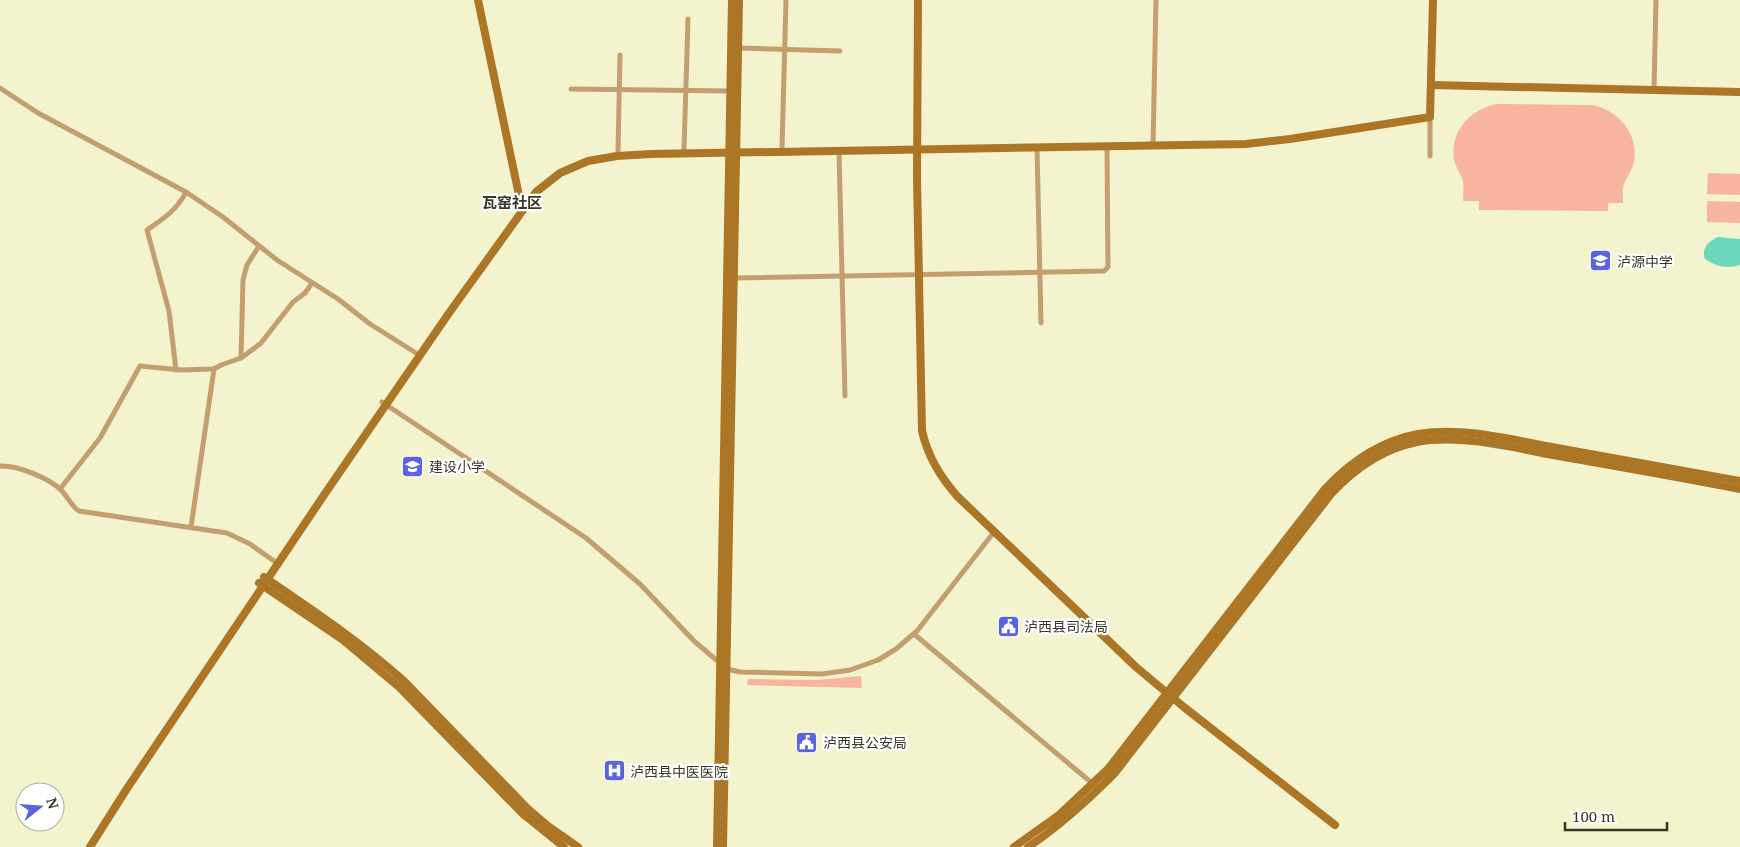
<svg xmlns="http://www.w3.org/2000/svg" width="1740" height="847" font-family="'Noto Serif','Noto Sans SC',serif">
<rect width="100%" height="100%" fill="#f3f3cd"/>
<g fill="#f7b59f">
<path d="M1496 104 1593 105C1619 111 1639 134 1634 162 1632 171 1627 176 1624 184 1622 189 1623 197 1623 203H1608V211L1479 210V201H1463C1463 195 1464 188 1463 182 1462 175 1456 168 1454 160 1450 132 1469 110 1496 104Z"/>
<path d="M1708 173 1740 174V195L1707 194Z"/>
<path d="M1707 201 1740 202V223L1707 222Z"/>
<path d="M861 676 862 688 747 685 748 679 817 680Z"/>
</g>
<path fill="#6cd7bb" d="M1718 237 1740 239V265C1727 269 1717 267 1705 259 1701 249 1708 241 1718 237Z"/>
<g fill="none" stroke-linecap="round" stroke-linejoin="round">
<g stroke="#c39f70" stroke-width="5">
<path d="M738 48 840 51"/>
<path d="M0 88 38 113 186 192 223 217 277 260 338 299 370 324 416 353"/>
<path d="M571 89 730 91"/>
<path d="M1654 90 1656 0"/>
<path d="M1153 146 1156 0"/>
<path d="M782 148 786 0"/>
<path d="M1037 148 1041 323"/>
<path d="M684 149 688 19"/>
<path d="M618 151 620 55"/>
<path d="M839 152 845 396"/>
<path d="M1430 156V117"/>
<path d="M734 278 1104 271 1108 267 1107 147"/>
<path d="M241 358 243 280 247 265 259 246"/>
<path d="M176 370 169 311 147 230C163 219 177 210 186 192"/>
<path d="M382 402 586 538 640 584 694 641 727 669 740 672 822 674 850 670 878 660 896 649 917 631 994 532"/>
<path d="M0 466C17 465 49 478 61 490 68 497 71 506 79 511L227 533 250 544 274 561"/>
<path d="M60 489 100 438 140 366 181 370 214 369"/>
<path d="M191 527 214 369 221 365 241 358 261 343 293 302 305 293 312 283"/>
<path d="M914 634 1099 789"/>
</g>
<g stroke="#ab7625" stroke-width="8">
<path d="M478 0 521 205"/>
<path d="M918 0 917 178 922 431C928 457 940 476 957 496L1136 667 1185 708 1335 825"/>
<path d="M1431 85 1740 92"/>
<path d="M264 577C313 610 360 642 404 681L528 809 548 826 578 847"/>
<path d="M259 583 343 640 399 687 523 814 564 847"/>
<path d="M90 847 126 790 324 495 449 313 536 192 560 173 588 161 617 156 651 154 1246 144 1290 139 1430 117 1433 0"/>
<path d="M717 847 732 0"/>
<path d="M723 847 739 0"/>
<path d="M1014 847 1059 815 1108 769 1325 489C1351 461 1380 441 1418 434 1464 426 1512 440 1557 448 1618 459 1679 470 1740 481"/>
<path d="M1028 847C1060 826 1087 801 1114 774L1331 494C1355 468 1382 449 1417 442 1460 434 1510 447 1553 455 1615 466 1678 477 1740 489"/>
</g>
</g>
<defs>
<symbol id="school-square" viewBox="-11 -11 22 22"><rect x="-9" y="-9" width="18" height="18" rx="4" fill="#5a65dd" stroke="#fff"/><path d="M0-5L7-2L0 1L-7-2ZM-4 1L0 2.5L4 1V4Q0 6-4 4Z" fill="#fff"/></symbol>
<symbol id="civic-square" viewBox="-11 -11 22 22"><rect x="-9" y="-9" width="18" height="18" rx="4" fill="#5a65dd" stroke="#fff"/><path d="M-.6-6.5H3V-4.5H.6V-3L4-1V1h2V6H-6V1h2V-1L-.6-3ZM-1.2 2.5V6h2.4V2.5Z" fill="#fff"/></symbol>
<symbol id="hospital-square" viewBox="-11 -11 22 22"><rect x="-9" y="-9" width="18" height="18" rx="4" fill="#5a65dd" stroke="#fff"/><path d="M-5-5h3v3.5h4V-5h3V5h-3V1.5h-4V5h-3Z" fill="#fff"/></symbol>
</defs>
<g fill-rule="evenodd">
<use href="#school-square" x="1588" y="248" width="25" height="25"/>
<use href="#school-square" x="400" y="454" width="25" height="25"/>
<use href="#civic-square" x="996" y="614" width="25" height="25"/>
<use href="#civic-square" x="794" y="730" width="25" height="25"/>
<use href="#hospital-square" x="602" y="758" width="25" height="25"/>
</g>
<g text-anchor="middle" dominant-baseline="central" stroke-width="4.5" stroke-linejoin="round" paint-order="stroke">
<g font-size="14" fill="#39392a" stroke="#fff" text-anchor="start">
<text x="1617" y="261">泸源中学</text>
<text x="429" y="466">建设小学</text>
<text x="1024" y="626">泸西县司法局</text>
<text x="823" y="742">泸西县公安局</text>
<text x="630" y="771">泸西县中医医院</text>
</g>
<g font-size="15" font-weight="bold" fill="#39392a" stroke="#fff">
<text x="512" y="202">瓦窑社区</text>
</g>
</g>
<g transform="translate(40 807) rotate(73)"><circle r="24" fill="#ffffff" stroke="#b0b0aa"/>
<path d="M0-4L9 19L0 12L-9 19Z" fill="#5a65dd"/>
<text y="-8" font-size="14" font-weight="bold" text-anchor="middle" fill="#39392a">N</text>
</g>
<path d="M1565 822v8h102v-8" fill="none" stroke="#39392a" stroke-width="2.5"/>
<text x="1572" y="822" font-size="15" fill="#39392a" stroke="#ffffff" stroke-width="4" paint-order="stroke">100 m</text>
</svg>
